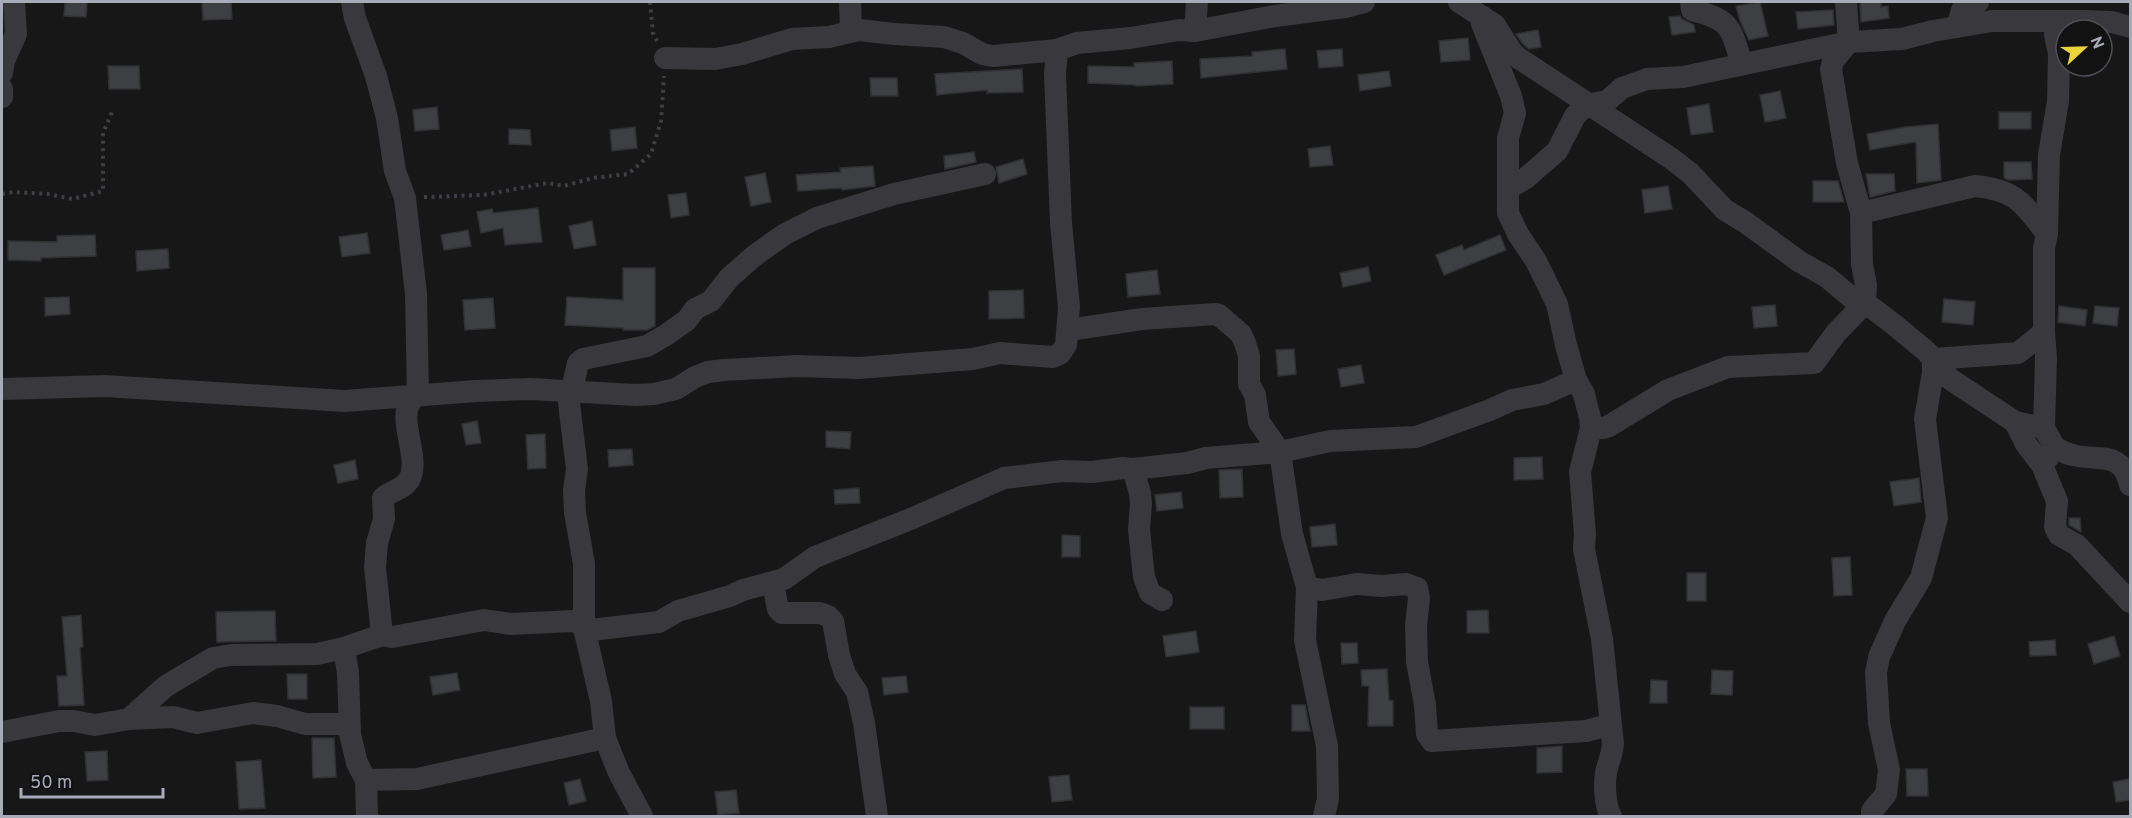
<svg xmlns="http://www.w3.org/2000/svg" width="2132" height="818" font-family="Overpass,sans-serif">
<rect width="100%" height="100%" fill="#171718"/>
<g fill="#3e3f42" stroke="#313134" stroke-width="1.5">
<path d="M65 2H87L86 17 64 16Z"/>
<path d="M202 2H231L232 19 203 20Z"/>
<path d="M1760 2 1768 36 1749 40 1740 21 1736 6Z"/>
<path d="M1860 2H1881V7L1888 6 1889 18 1861 22Z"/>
<path d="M1833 10 1834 25 1798 29 1796 12Z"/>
<path d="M1680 16 1682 19 1694 25 1695 32 1672 35 1669 17Z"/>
<path d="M1538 30 1541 47 1529 49 1523 44 1516 34Z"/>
<path d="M1468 38 1470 60 1441 62 1439 41Z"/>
<path d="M1285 49 1287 69 1201 78 1200 59 1252 56V52Z"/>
<path d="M1342 49 1343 66 1319 68 1317 51Z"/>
<path d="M1172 61 1173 84 1136 86 1135 85 1088 83V66L1134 67V63Z"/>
<path d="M108 66H139L140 89H109Z"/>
<path d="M1022 69 1023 92 987 93V90L937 95 935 74Z"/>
<path d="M1389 71 1391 86 1360 91 1358 75Z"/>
<path d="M870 78H897L898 96H871Z"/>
<path d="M1780 91 1786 118 1765 122 1760 95Z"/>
<path d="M1709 104 1713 132 1691 135 1687 108Z"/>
<path d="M437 107 439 129 415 131 413 110Z"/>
<rect x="1999" y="112" width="32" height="17"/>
<path d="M1938 124 1941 180 1917 183 1916 143 1914 142 1870 150 1867 134 1906 127Z"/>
<path d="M635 127 637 148 612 151 610 130Z"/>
<path d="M509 129 530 130 531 145 509 144Z"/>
<path d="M1330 146 1333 165 1310 167 1308 149Z"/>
<path d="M974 152 976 162 945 169 944 156Z"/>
<path d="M1023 159 1027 174 999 183 996 167Z"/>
<path d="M2004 162H2031L2032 179 2009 180 2004 178Z"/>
<path d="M873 166 875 186 842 190V188L798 191 796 175 841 172 840 168Z"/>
<path d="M765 173 771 202 751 206 745 177Z"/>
<path d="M1866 174H1894L1895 191 1870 197Z"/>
<path d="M1813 181H1838L1844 202H1813Z"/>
<path d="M1668 186 1672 209 1645 213 1642 190Z"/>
<path d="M686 193 689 215 671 218 668 195Z"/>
<path d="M538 208 542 242 505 245 503 228 481 233 477 212 492 209 493 213Z"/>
<path d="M592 221 596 245 574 249 569 226Z"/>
<path d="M468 230 471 246 444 250 441 235Z"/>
<path d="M367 233 370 253 342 257 339 237Z"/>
<path d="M95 235 96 256 41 258V261L8 260V241L57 242V236Z"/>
<path d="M1500 235 1506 250 1444 275 1436 255 1462 245 1464 250Z"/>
<path d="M168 249 169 268 137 271 136 251Z"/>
<path d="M1368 267 1371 281 1343 287 1340 273Z"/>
<path d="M623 268H655V326L647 330H623V328L565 325 567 297 623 300Z"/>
<path d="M1157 270 1160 294 1128 297 1126 274Z"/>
<path d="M1023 290 1024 318 989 319V291Z"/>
<path d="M69 297 70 314 45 316V298Z"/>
<path d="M493 298 495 328 465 330 463 300Z"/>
<path d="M1944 299 1975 302 1973 325 1942 322Z"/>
<path d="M1775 305 1777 326 1754 328 1752 307Z"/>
<path d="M2059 306 2087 310 2085 326 2058 322Z"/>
<path d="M2095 306 2119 308 2117 326 2093 323Z"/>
<path d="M1294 349 1296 374 1278 376 1276 350Z"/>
<path d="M1361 365 1364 383 1341 387 1338 369Z"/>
<path d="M477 421 481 443 466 445 462 424Z"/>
<path d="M826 431 851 432 850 449 826 447Z"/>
<path d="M545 434 546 468 528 469 526 435Z"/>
<path d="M632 449 633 465 609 467 608 450Z"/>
<path d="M1542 457 1543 479 1514 480V458Z"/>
<path d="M355 460 358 479 338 483 334 465Z"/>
<path d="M1242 469 1243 497 1220 498 1219 470Z"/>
<path d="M1919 478 1921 502 1894 506 1890 482Z"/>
<path d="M859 488 860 503 835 504 834 490Z"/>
<path d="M1181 492 1183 508 1157 511 1155 495Z"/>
<path d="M2069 518H2080L2081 532 2069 525Z"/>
<path d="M1335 524 1337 545 1312 547 1310 527Z"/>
<path d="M1062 535 1080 536V557H1062Z"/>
<path d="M1850 557 1852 595 1834 596 1832 558Z"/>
<rect x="1687" y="573" width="19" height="28"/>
<path d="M1488 610 1489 633H1467V611Z"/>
<path d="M275 611 276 641 217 642 216 612Z"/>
<path d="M81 615 83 647 80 648 84 705 59 706 57 676H67L62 617Z"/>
<path d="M1196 631 1199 652 1166 657 1163 636Z"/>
<path d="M2114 636 2120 656 2094 664 2088 644Z"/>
<path d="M2055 640 2056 655 2030 656 2029 642Z"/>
<path d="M1341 643H1357L1358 663 1342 664Z"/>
<path d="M1387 669 1389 700 1393 701V726H1368L1369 686H1362L1361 670Z"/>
<path d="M1712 670 1733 671 1732 695 1711 694Z"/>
<path d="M457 673 460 690 433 695 430 677Z"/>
<path d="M287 674H307V699H288Z"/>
<path d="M906 676 908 692 884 695 882 678Z"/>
<path d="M1651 680 1667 681V703H1650Z"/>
<path d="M1292 705H1305L1310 731H1292Z"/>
<rect x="1190" y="707" width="34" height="22"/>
<path d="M312 738H334L336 777 313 778Z"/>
<path d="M1562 746V772L1537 773V748Z"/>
<path d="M107 751 108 780 87 781 85 752Z"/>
<path d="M261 760 265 808 239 809 236 762Z"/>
<path d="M1906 769H1927L1928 796H1907Z"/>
<path d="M1069 775 1072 800 1052 802 1049 777Z"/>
<path d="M580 779 586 801 569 805 564 783Z"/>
<path d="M2130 779V800L2116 802 2113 782Z"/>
<path d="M736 790 739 813 718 815 715 792Z"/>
</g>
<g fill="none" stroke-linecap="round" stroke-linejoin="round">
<g stroke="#3e3e44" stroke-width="4" stroke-dasharray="3 4.5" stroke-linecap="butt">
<path d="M650 2 653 33 657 41"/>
<path d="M2 194 13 192 48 194 72 199 103 191V133L112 112"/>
<path d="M424 197 483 195 548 183 564 186 593 178 628 174 651 154 661 121 664 76"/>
</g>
<g stroke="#38383d" stroke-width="22">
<path d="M352 2 355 18 376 76 387 118 395 171 405 198 416 294 418 395C390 411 423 456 409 480 402 491 391 490 383 498L384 519 377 543 375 567 382 635"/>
<path d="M850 2 851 31"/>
<path d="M1459 2 1495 25 1512 52 1517 57 1672 159 1690 173 1725 210 1745 222 1800 262 1827 277 1852 298 1867 304 1892 323 1926 351 1950 379 2015 422 2044 428"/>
<path d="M1691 2 1692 10C1732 20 1730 27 1742 64"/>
<path d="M1483 17 1482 24 1511 96 1515 113 1508 138V213L1518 234 1536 261 1557 304 1566 345 1576 380 1584 394 1590 418 1591 428 1580 472 1585 534 1584 549 1602 639 1613 744C1612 755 1608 763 1606 773 1604 784 1605 807 1611 816"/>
<path d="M1957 27 1962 10 1978 2"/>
<path d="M1195 31 1197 2"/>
<path d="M665 58 715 59 742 54 792 39 829 37 859 30 894 34 944 37 963 43 982 54 993 56 1057 50"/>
<path d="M2 73 4 61 16 34 14 2"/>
<path d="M2 89V97"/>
<path d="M1509 188 1526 178 1557 151 1575 116 1581 110 1591 104 1607 101 1622 88 1647 79 1683 77 1849 42 1902 39 1933 31 1992 21H2084L2112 22 2130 27"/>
<path d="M1861 213 1975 186C2016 190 2023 203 2047 234"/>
<path d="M1069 330 1142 319 1216 314 1219 315 1241 334 1245 343 1249 356V384L1255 395 1259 422 1280 452 1292 534 1307 587 1305 640 1327 746 1328 799 1324 816"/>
<path d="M2 389 105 386 345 401 476 391 531 389 635 395 654 394 676 389 695 377 708 372 724 370 797 366 859 368 973 359 1000 353 1053 357 1060 354 1066 345 1069 307 1061 223 1055 74 1057 50 1077 43 1130 38 1179 30 1195 31 1275 16 1345 7 1364 2"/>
<path d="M2015 422 2026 444 2042 465 2057 501 2055 527 2059 535 2077 545 2130 602"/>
<path d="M1591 428H1603L1609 426 1668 390 1728 367 1814 363 1836 333 1865 303 1866 285 1862 264 1861 213 1847 163 1831 69 1833 61 1849 42 1846 2"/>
<path d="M2055 448 2044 428 2046 358 2044 332V248L2047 234 2049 155 2058 101 2059 53 2055 35 2056 21"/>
<path d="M2047 459 2055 448C2061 450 2066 454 2073 455 2099 462 2121 449 2130 485"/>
<path d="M1133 469 1140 493 1141 504 1139 530 1144 577 1150 593 1162 600"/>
<path d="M773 584 778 609 782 613H820L828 616 833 621 839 655 845 674 857 692 864 723 877 816"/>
<path d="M1307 587 1322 590 1357 584 1382 586 1406 584 1417 588 1419 598 1416 626 1417 662 1425 705 1427 734 1432 741 1586 731 1609 725"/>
<path d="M344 648 348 673 350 734 357 763 366 780 367 816"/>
<path d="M129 719 173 717 197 723 253 713 277 716 305 724H349"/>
<path d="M2 732 59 721H74L95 725 129 719 166 686 213 658 231 655 317 654 344 648 382 635 392 637 484 620 510 624 574 621 591 630 659 622 678 611 730 596 743 590 784 579 815 557 913 518 1004 478 1062 471 1092 472 1123 468 1133 469 1187 463 1206 458 1280 452 1330 441 1416 437 1490 410 1512 400 1544 394 1576 380"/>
<path d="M366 780 417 779 605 738"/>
<path d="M642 816 619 773 605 738 601 701 584 628V564L575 513 574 490 577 469 569 403 578 363 583 359 647 346 666 335 687 320 695 309 711 301 729 278 754 256 785 234 817 218 894 194 985 174"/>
<path d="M1872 816V811L1886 794 1889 770 1879 723 1876 673 1879 657 1895 621 1921 578 1937 518 1925 419 1933 372V359L2018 353 2044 332"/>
</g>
</g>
<rect width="2132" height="818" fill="none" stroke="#a9abb8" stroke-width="6"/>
<g transform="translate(2084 48) rotate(68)"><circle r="28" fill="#121213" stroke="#4e4f55" stroke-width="1.5"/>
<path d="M0-4.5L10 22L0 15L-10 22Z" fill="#ecd33b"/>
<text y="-9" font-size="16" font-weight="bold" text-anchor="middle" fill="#a9abb8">N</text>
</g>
<path d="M21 788v9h142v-9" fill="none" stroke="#a9abb8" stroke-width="3"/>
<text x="30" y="788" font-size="18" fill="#a9abb8" stroke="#121213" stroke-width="4.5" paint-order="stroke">50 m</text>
</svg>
